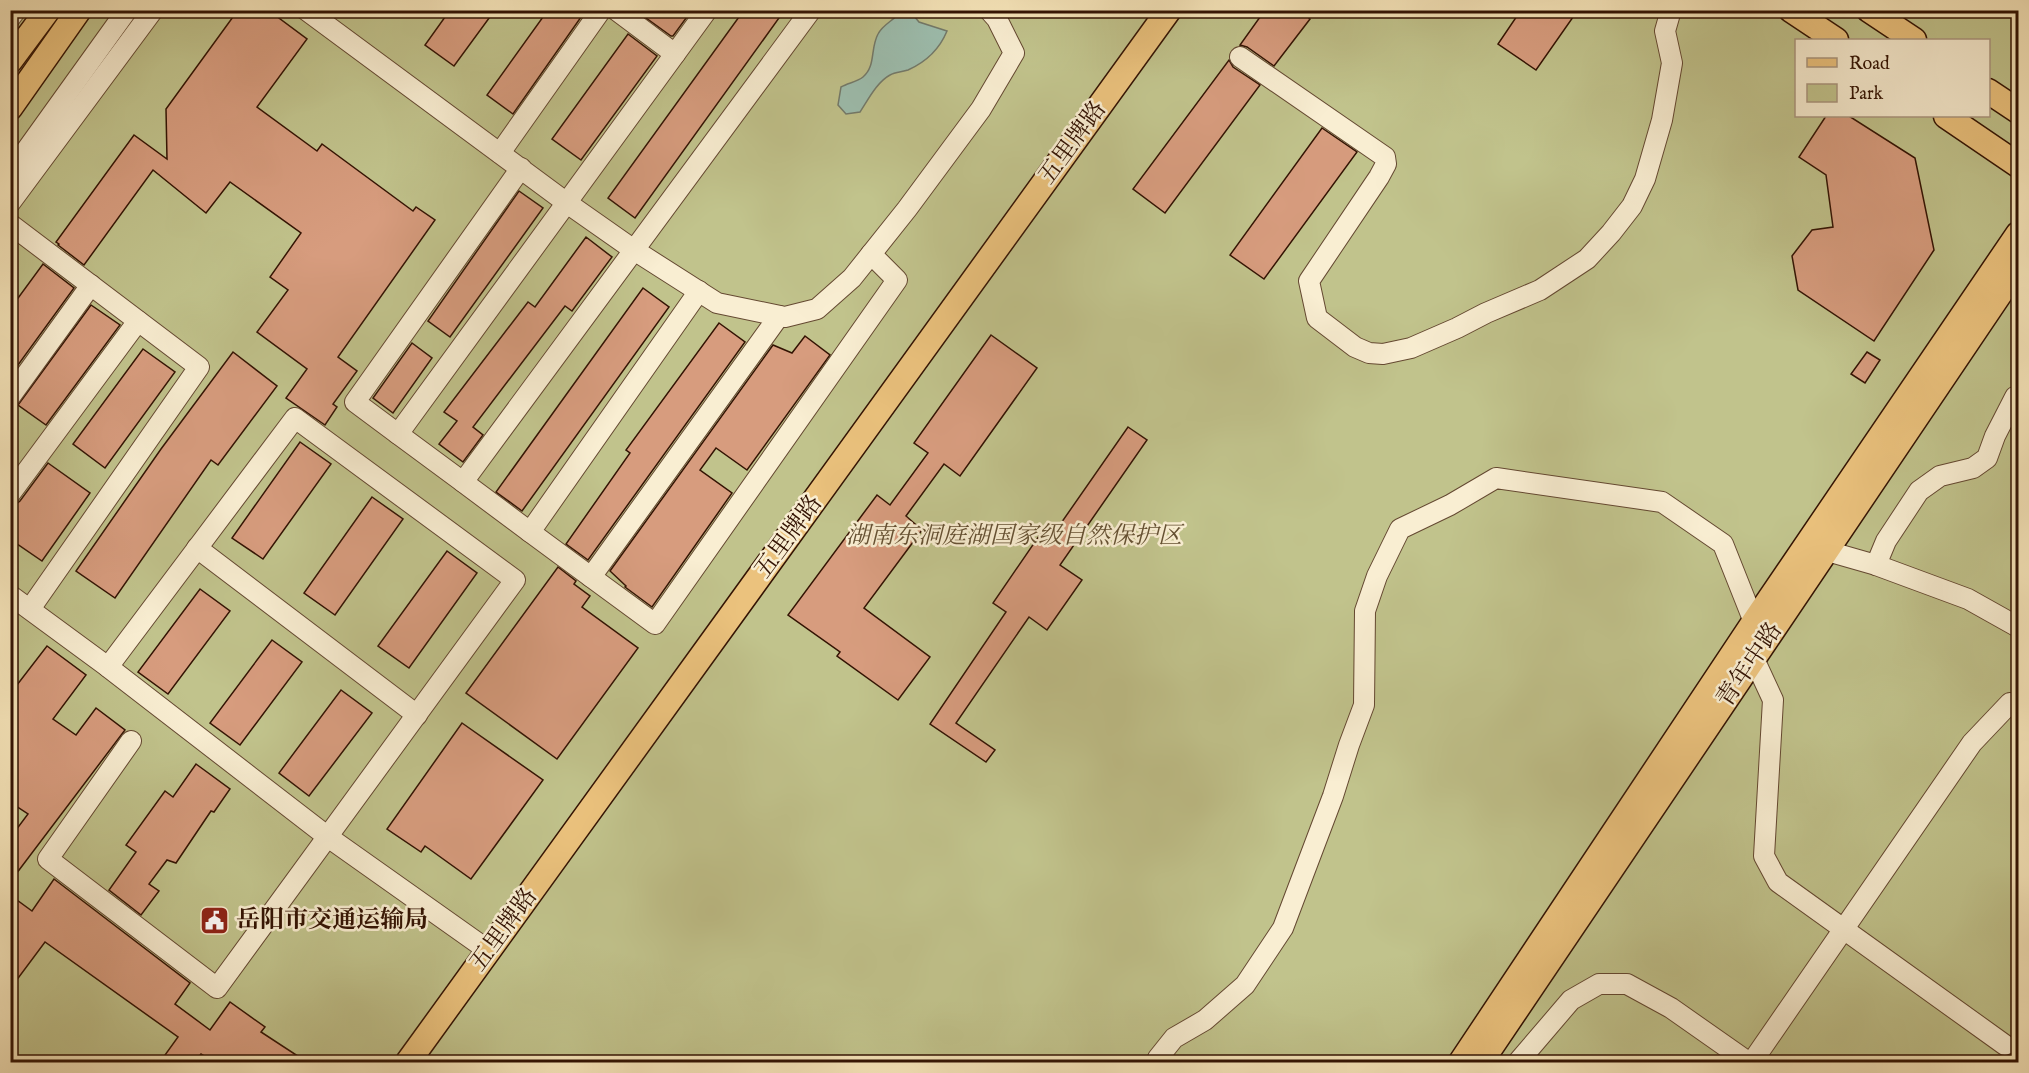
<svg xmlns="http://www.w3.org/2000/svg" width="2029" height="1073" font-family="'IM FELL English','Noto Serif SC',serif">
<rect width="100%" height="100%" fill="#f6e5ba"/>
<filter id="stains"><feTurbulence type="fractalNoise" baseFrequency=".00333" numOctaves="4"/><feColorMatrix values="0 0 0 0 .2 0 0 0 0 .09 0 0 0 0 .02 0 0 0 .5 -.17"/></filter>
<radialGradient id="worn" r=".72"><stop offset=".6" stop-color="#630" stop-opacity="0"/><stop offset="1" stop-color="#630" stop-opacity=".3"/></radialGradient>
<path fill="#c1c38c" stroke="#7a6b48" stroke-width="1.5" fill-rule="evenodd" d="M10 11H2018V1062H11ZM1796 40H1988V116H1796Z"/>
<path fill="#9dbfb0" stroke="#737a6b" stroke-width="1.5" d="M901 11H910L919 22 947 31C940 48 926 62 908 70 902 72 895 72 890 75 877 82 868 100 860 112L846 114 838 105 841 87C848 83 857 82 863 77 876 66 870 49 878 34 883 24 895 20 901 11Z"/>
<g fill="#d79c7e" stroke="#331303" stroke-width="1.5">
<path d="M238 10H268L307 39 257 107 317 151 322 144 413 211 416 207 435 220 338 357 357 371 333 404 337 407 325 425 286 398 307 369 257 332 288 290 270 277 301 233 230 182 206 213 153 170 84 265 58 245 59 244 56 242 134 135 167 159 166 109Z"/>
<path d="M450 10H495L454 66 425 45Z"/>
<path d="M548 10H586L513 114 487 95Z"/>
<path d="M645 10H692L673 36H671L642 15Z"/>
<path d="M744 10H769L779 18 635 218 608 198Z"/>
<path d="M1265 10H1299L1310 19 1274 66 1247 47 1240 45Z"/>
<path d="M1521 10H1578L1536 70 1498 44Z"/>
<path d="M628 34 657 56 581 160 552 139Z"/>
<path d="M1229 60 1233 67 1260 85 1165 213 1133 189Z"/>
<path d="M1826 116H1849L1915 158 1934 250 1874 341 1798 290 1792 256 1812 230 1833 227 1826 175 1799 157Z"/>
<path d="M1322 128 1357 152 1264 279 1230 255Z"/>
<path d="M519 191 543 208 450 337 428 321Z"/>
<path d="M586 237 612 257 572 311 565 306 473 427 483 435 463 462 439 444 457 421 444 412 528 302 535 307Z"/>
<path d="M43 264 74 288 10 376V309Z"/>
<path d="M643 288 669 307 522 511 496 492Z"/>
<path d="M91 305 120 325 46 425 18 405Z"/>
<path d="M719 323 745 342 588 560 566 544 630 453 626 450Z"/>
<path d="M991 335 1037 368 960 476 944 464 906 516 922 530 864 608 930 657 898 700 837 656 840 652 788 615 877 495 890 505 928 453 914 443Z"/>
<path d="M805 336 830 355 747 470 716 448 700 470 732 493 652 607 625 587 626 586 610 571 773 345 792 353Z"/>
<path d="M412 343 432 358 393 413 373 398Z"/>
<path d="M143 349 175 372 105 468 73 444Z"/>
<path d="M233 352 277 386 218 465 211 460 115 598 76 571 161 449Z"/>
<path d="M1867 352 1880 360 1865 383 1851 374Z"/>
<path d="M1128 427 1147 440 1060 565 1082 580 1047 630 1029 617 956 723 995 750 986 762 930 724 1006 612 993 603 1041 533 1050 539Z"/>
<path d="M300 442 331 464 263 559 232 538Z"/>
<path d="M48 463 90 493 42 561 10 539V509L20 501Z"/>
<path d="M372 497 403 519 335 615 304 593Z"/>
<path d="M447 551 477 573 409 668 378 646Z"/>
<path d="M558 567 576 581 574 584 590 596 582 607 638 648 557 759 466 693Z"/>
<path d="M200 589 230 611 168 694 138 672Z"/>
<path d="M272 640 302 662 240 745 210 723Z"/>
<path d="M47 646 86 675 53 719 76 735 96 708 125 730 10 882V838L28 814 10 802V694Z"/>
<path d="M341 690 372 713 309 796 279 773Z"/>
<path d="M462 723 543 780 471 879 425 846 421 852 387 829Z"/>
<path d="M196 764 230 789 214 812 211 811 176 863 167 860 149 884 159 891 141 915 109 890 136 852 126 845 165 791 173 797Z"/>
<path d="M54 879 190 983 175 1004 210 1030 230 1002 265 1027 261 1032 307 1062H214L201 1054 195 1062H160L178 1037 45 942 10 989V895L32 911Z"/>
</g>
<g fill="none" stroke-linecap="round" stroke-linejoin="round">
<defs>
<g id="minor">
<path d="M306 10 567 203 634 250 717 303 785 317 817 309 852 278 907 209 981 109 1014 53 997 19 989 10"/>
<path d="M616 10 675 54 707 10"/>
<path d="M10 18 16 10"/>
<path d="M675 54 398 434 463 482 811 10"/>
<path d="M1240 57 1385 157 1386 164 1379 177 1309 281 1317 318 1355 347 1369 353 1383 354 1411 348 1457 328 1486 313 1540 290 1587 259 1611 233 1632 206 1645 179 1662 120 1672 63 1665 31 1671 10"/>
<path d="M500 153 601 10"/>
<path d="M10 173 127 10"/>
<path d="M10 203 153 10"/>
<path d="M10 224 199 367 30 609"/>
<path d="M10 397 91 285"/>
<path d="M398 434 355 402 521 168"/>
<path d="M463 482 530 532 699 291"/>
<path d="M10 494 138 321"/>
<path d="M530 532 591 577 779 316"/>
<path d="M197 548 417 715"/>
<path d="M1827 551 1876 565 1968 599 2018 627"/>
<path d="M1876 565 1886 541 1919 491 1940 476 1973 468 1987 458 1995 436 2015 397H2018"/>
<path d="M591 577 655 624 897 280 871 254"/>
<path d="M10 595 108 667 328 837 489 951"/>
<path d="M1754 659 1773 700 1764 856 1778 882 2005 1045"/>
<path d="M108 667 295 418 515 580 217 988 48 859 131 741"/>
<path d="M1157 1062 1158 1058 1174 1038 1205 1020 1245 985 1283 928 1333 796 1349 745 1364 705 1365 611 1377 576 1400 529 1450 505 1496 478 1662 502 1723 544 1754 622"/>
<path d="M1518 1062 1571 1000 1599 984H1627L1671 1008 1748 1062"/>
<path d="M1752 1062 1972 743 2010 703"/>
</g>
<g id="major">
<path d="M1791 10 1836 40"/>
<path d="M1869 10 1914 40"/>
<path d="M10 61 48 10"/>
<path d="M1988 91 2018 111"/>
<path d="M10 108 79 10"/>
<path d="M1946 116 2018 165"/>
<path d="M408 1062 1169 10"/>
<path d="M1461 1062 1754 622 2018 234"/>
<path d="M1481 1062 2018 267"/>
</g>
</defs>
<use href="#minor" stroke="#644831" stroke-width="22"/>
<use href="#major" stroke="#331303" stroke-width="27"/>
<use href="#minor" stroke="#f9eed2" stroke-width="20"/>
<use href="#major" stroke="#ebc27d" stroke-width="24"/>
</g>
<defs>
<symbol id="civic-square" viewBox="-11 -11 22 22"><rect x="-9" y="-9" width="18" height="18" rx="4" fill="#8f2418" stroke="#f9eed2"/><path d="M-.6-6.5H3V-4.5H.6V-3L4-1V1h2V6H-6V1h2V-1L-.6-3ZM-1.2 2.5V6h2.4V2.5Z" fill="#fff"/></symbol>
</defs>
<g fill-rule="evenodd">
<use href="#civic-square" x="198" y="904" width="33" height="33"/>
</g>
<g text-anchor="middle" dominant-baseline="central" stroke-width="5" stroke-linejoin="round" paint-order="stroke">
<g font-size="24" fill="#331303" stroke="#f9eed2">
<text transform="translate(1073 143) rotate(-54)">五里牌路</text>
<text transform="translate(789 537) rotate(-54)">五里牌路</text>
<text transform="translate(1750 665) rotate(-56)">青年中路</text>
<text transform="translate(504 930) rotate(-54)">五里牌路</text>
</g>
<g font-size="24" font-style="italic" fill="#655133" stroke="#f9eed2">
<text x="1014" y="536">湖南东洞庭湖国家级自然保护区</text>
</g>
<g font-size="24" font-weight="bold" fill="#331303" stroke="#f9eed2" text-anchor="start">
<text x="236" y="920">岳阳市交通运输局</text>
</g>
</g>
<rect width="2029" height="1073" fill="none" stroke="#f6e5ba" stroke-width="36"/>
<rect x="12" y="12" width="2005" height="1049" fill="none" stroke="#331303" stroke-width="3"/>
<rect x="18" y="18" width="1993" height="1037" fill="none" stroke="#331303" stroke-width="1.5"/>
<rect x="1795" y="39" width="195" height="78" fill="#f9eed2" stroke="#aa967f" stroke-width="1.5"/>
<rect x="1807" y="58" width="30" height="9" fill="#ebc27d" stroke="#aa967f" stroke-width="1.5"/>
<text x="1849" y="69" font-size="18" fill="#331303">Road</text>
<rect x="1807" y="84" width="30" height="18" fill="#c1c38c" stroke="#aa967f" stroke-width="1.5"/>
<text x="1849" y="99" font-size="18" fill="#331303">Park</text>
<rect width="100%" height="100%" filter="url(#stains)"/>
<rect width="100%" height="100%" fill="url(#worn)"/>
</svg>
